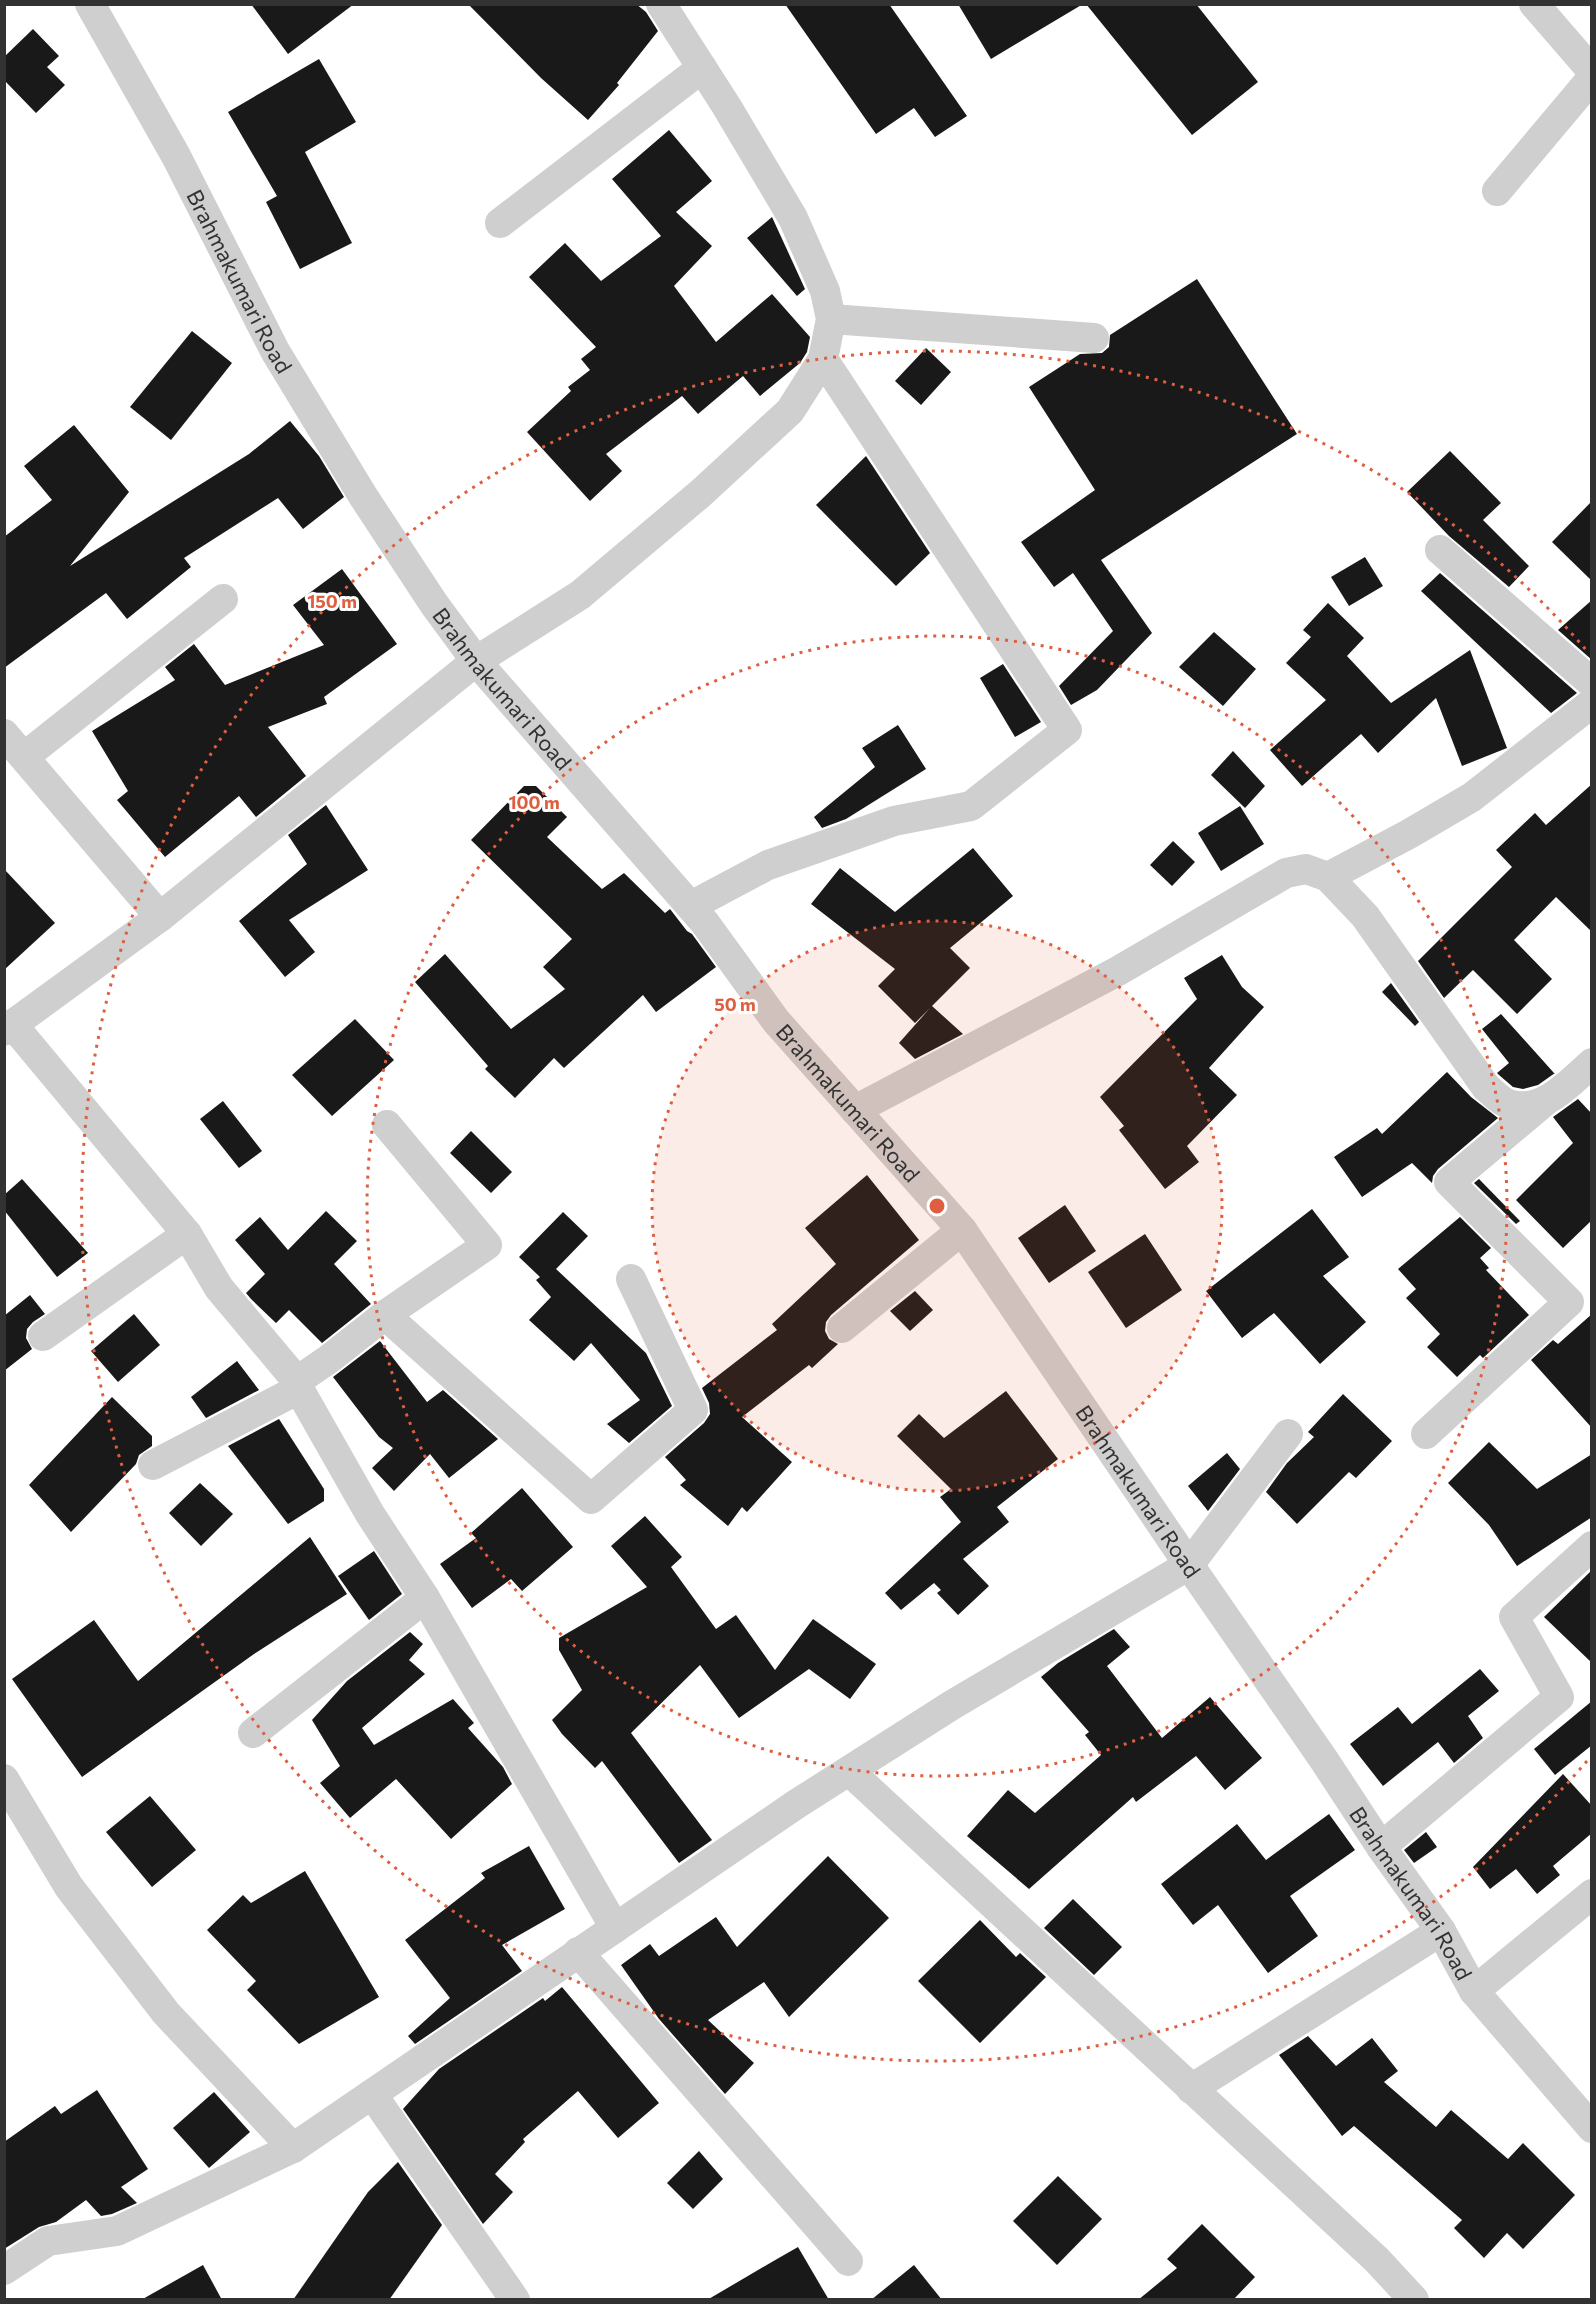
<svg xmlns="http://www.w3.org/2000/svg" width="1596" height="2304" font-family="Commissioner,sans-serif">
<rect width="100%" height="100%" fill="#fff"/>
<g fill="#191919">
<path d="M251 4H354L288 54Z"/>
<path d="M468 4H636L646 12 658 31 617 83 619 85 588 120 541 78Z"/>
<path d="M785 4H889L967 116 935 137 914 108 876 134Z"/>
<path d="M958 4H1083L991 59Z"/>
<path d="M1086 4H1196L1258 82 1192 135Z"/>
<path d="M33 29 59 56 47 67 65 85 36 113 4 80V57Z"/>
<path d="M319 59 356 122 305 152 352 243 300 269 266 202 277 196 228 112Z"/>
<path d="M669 130 712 181 676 212 712 246 674 286 716 342 772 294 810 337 807 352 800 363 760 396 743 376 698 414 682 396 606 454 622 471 590 501 527 432 571 391 568 387 590 370 581 359 596 347 529 277 565 243 601 281 661 236 612 179Z"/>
<path d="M772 217 805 289 797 296 747 238Z"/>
<path d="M1197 279 1297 434 1101 560 1152 633 1097 690 1071 705 1059 686 1113 631 1073 573 1054 587 1021 542 1095 490 1029 387 1080 354 1102 353 1109 347 1110 335Z"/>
<path d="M192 331 232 363 171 440 130 407Z"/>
<path d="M926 348 951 372 921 405 895 381Z"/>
<path d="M290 421 319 456 344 497 303 529 278 498 184 558 191 567 127 619 106 593 4 668V537L52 500 24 466 74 425 129 492 70 566 249 454Z"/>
<path d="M1450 451 1501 503 1483 520 1529 566 1509 587 1449 536 1407 492Z"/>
<path d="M866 456 930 553 896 586 816 505Z"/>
<path d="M1592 501V581L1552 542Z"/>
<path d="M1365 557 1383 586 1349 606 1331 577Z"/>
<path d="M342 569 397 644 324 697 327 704 268 727 306 776 256 817 239 796 165 857 117 800 128 791 92 731 175 680 165 667 194 644 225 685 324 645 293 605Z"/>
<path d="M1440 573 1577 693 1551 713 1421 591Z"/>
<path d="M1592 600V660L1558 630Z"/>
<path d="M1328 603 1364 638 1347 656 1391 703 1470 650 1507 748 1462 766 1436 698 1378 753 1361 734 1302 786 1270 750 1326 700 1286 663 1311 637 1303 630Z"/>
<path d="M1214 632 1256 669 1223 706 1179 667Z"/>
<path d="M1003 664 1041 722 1015 737 980 678Z"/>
<path d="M898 725 926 769 846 819 822 828 814 817 875 767 862 748Z"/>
<path d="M1233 751 1265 786 1245 808 1211 775Z"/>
<path d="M1592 784V932L1556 897 1514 940 1552 979 1517 1014 1473 970 1444 998 1418 961 1512 867 1496 850 1535 813 1546 825Z"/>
<path d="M524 786H536L567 817 547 837 602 889 624 873 665 913 670 909 687 931 692 934 716 967 656 1012 643 995 564 1068 554 1058 515 1098 485 1069 488 1066 415 982 445 954 511 1029 565 989 543 967 572 939 471 840Z"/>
<path d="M326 805 368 870 289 920 315 952 285 977 239 921 307 864 288 835Z"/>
<path d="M1240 806 1264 844 1221 871 1198 833Z"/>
<path d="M1173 841 1195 862 1172 886 1150 865Z"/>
<path d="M973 848 1013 896 950 948 970 968 932 1006 963 1034 915 1059 899 1043 930 1008 915 1023 878 986 895 969 811 904 840 868 895 912Z"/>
<path d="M4 869 55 923 4 970Z"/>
<path d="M1222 955 1242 987 1264 1007 1209 1068 1237 1095 1187 1146 1199 1162 1165 1189 1119 1130 1124 1126 1100 1097 1197 999 1184 978Z"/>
<path d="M1391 983 1419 1022 1415 1026 1382 992Z"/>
<path d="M1501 1014 1554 1073H1555L1538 1085 1523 1089 1513 1087 1499 1075 1497 1073 1509 1063 1482 1029Z"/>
<path d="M355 1019 394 1060 332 1116 292 1075Z"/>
<path d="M1447 1072 1471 1097 1498 1118 1438 1169 1433 1176 1432 1183 1412 1163 1362 1197 1334 1157 1377 1128 1382 1134Z"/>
<path d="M1578 1099 1592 1114V1220L1563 1248 1516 1200 1573 1143 1553 1117Z"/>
<path d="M223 1101 262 1151 239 1168 200 1119Z"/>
<path d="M471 1131 512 1172 491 1193 450 1153Z"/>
<path d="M867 1175 919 1240 831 1315 826 1322 825 1331 829 1339 838 1344 812 1368 809 1365 742 1417 792 1462 747 1512 742 1507 728 1526 680 1485 686 1480 665 1457 704 1423 710 1414 709 1403 702 1388 777 1330 772 1324 836 1264 805 1228Z"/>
<path d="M22 1179 88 1253 57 1277 4 1210V1195Z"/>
<path d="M1479 1179 1520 1221 1516 1224 1474 1183Z"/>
<path d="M1065 1205 1096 1251 1049 1283 1018 1238Z"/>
<path d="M1312 1209 1349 1257 1323 1276 1366 1322 1320 1364 1274 1313 1242 1338 1206 1291Z"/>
<path d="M326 1211 357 1241 334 1264 371 1304 322 1343 289 1310 276 1323 251 1299 246 1293 265 1274 235 1240 260 1217 288 1250Z"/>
<path d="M563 1212 588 1236 556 1269 646 1353 672 1406 629 1443 607 1424 640 1400 591 1343 574 1361 529 1320 551 1297 536 1280 540 1277 519 1257Z"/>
<path d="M1460 1217 1491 1248 1480 1258 1489 1268 1486 1270 1529 1315 1483 1358 1480 1355 1457 1377 1427 1347 1440 1334 1406 1298 1416 1289 1398 1269Z"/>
<path d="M1145 1234 1182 1290 1126 1328 1088 1272Z"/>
<path d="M915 1291 933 1310 910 1331 890 1311Z"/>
<path d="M30 1295 45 1314 33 1322 27 1329 26 1338 32 1349 4 1371V1316Z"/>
<path d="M134 1314 160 1345 118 1382 91 1351Z"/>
<path d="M1592 1314V1428L1531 1360 1553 1340 1558 1344Z"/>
<path d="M380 1341 427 1402 443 1390 498 1439 449 1478 430 1454 394 1491 372 1468 393 1448 379 1437 333 1377Z"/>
<path d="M237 1361 259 1390 206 1418 191 1397Z"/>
<path d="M1006 1391 1058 1459 997 1507 1009 1522 963 1559 989 1586 958 1615 937 1593 941 1590 934 1583 901 1610 885 1593 961 1522 940 1497 951 1489 897 1436 919 1414 944 1438Z"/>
<path d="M1343 1394 1392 1441 1356 1478 1349 1472 1297 1524 1266 1492 1287 1463 1314 1437 1308 1432Z"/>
<path d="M112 1397 152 1436V1446L139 1455 136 1464 71 1532 29 1485Z"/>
<path d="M279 1419 324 1489V1501L288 1524 228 1446Z"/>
<path d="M1489 1442 1537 1489 1592 1454V1517L1517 1566 1489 1525 1448 1483Z"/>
<path d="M1227 1453 1240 1469 1208 1511 1188 1486Z"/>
<path d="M200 1483 233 1514 201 1546 169 1513Z"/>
<path d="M522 1488 573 1547 522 1591 511 1579 472 1608 440 1564 476 1538 471 1533Z"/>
<path d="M645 1516 682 1557 671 1567 716 1629 736 1615 775 1670 813 1619 876 1664 850 1699 809 1669 739 1718 700 1665 631 1733 712 1840 679 1863 602 1761 595 1768 562 1734 552 1720 582 1690 559 1650V1638L647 1587 611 1546Z"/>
<path d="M310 1537 347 1594 254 1654 82 1777 12 1679 94 1620 138 1681Z"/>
<path d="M374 1551 402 1594 369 1620 338 1576Z"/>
<path d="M1592 1570V1663L1544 1617Z"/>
<path d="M1114 1629 1130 1647 1107 1666 1162 1738 1210 1697 1262 1758 1225 1790 1196 1756 1136 1802 1133 1797 1029 1889 967 1836 1008 1790 1035 1813 1101 1755 1085 1735 1089 1732 1041 1677 1058 1663Z"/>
<path d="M410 1632 423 1644 409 1660 425 1674 362 1728 374 1745 453 1699 474 1723 468 1728 503 1767 512 1784 451 1839 396 1779 350 1818 320 1783 340 1766 312 1720 347 1681Z"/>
<path d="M1480 1669 1499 1691 1468 1716 1483 1738 1454 1763 1438 1742 1383 1786 1350 1744 1398 1707 1412 1724Z"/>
<path d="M1592 1701V1745L1555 1775 1534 1749Z"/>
<path d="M1563 1774 1592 1806V1833L1553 1866 1560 1875 1537 1894 1516 1869 1490 1889 1473 1867Z"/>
<path d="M150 1796 196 1850 152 1887 106 1832Z"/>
<path d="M1329 1814 1355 1850 1290 1896 1318 1936 1268 1973 1218 1905 1193 1925 1161 1884 1237 1824 1266 1860Z"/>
<path d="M1426 1832 1437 1847 1414 1863 1404 1850Z"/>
<path d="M529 1846 565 1909 502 1945 522 1971 415 2044 408 2036 450 1998 405 1940 485 1878 481 1873Z"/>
<path d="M828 1856 889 1918 789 2017 764 1982 708 2020 754 2063 725 2094 659 2019 621 1965 650 1944 659 1956 716 1917 737 1947Z"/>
<path d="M305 1871 379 1997 299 2044 247 1990 256 1981 207 1930 243 1895 251 1903Z"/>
<path d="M1073 1899 1122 1947 1094 1975 1044 1928Z"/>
<path d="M980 1920 1016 1957 1020 1953 1046 1977 980 2043 918 1981Z"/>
<path d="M562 1987 659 2103 618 2138 578 2091 523 2139 525 2142 495 2174 513 2192 483 2224 403 2109 439 2069 543 1998 545 2001Z"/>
<path d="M1308 2036 1336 2066 1372 2038 1398 2071 1384 2082 1436 2127 1451 2110 1508 2159 1523 2143 1575 2195 1523 2249 1507 2233 1484 2258 1454 2228 1462 2220 1354 2126 1342 2136 1279 2055Z"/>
<path d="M97 2090 148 2169 121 2187 137 2203 112 2214 101 2216 86 2200 56 2222 39 2227 4 2249V2142L55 2106 61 2114Z"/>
<path d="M214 2092 250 2132 209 2168 173 2128Z"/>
<path d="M699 2151 723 2179 693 2209 667 2183Z"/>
<path d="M398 2162 442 2225 389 2300H293L368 2192Z"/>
<path d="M1058 2176 1102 2219 1057 2265 1013 2221Z"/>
<path d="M1202 2224 1255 2277 1233 2300H1138L1177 2268 1167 2259Z"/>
<path d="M798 2247 829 2300H707L777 2259Z"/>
<path d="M203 2265 222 2300H141Z"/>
<path d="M914 2265 942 2300H871Z"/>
</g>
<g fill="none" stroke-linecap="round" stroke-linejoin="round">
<g stroke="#cfcfcf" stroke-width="30">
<path id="s1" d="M90 4 176 156 275 351 363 496 434 604 476 661 705 923 776 1021 962 1230 1189 1565 1324 1760 1381 1847 1441 1931 1474 1991 1592 2128"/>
<path d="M1534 4 1592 71"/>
<path d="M1497 191 1592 78"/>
<path d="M500 223 702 68"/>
<path d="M831 319 1094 338"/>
<path d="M1440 550 1592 683"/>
<path d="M4 734 160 917"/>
<path d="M24 757 223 599"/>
<path d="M1328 877 1409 834 1472 797 1592 703"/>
<path d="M691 906 768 865 894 821 971 806 1067 730 823 359"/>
<path d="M12 1024 187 1234 219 1288 297 1381 299 1389 370 1514 425 1598 615 1928"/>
<path d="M4 1031 160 917 476 661 580 595 701 493 790 411 823 359 831 319 825 291 793 218 727 107 661 4"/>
<path d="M855 1110 1118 971 1286 873 1306 869 1328 877 1365 916 1486 1087C1493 1093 1503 1104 1512 1105 1544 1113 1570 1082 1592 1063"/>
<path d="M385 1315 487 1245 387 1125"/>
<path d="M842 1328 962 1230"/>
<path d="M43 1336 187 1234"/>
<path d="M297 1381 329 1359 385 1315 591 1499 693 1410 631 1279"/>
<path d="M1426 1434 1569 1302 1449 1182 1544 1102"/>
<path d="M153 1465 299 1389"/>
<path d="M253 1733 425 1598"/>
<path d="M849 1771 1377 2260 1414 2300"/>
<path d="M4 1779 69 1887 166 2013 293 2148"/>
<path d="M1381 1847 1559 1697 1514 1617 1592 1546"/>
<path d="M578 1952 848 2261"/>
<path d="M1474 1991 1592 1894"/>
<path d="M1191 2089 1441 1931"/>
<path d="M372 2094 515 2300"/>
<path d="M4 2270 48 2241 117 2231 293 2148 795 1805 952 1705 1189 1565 1288 1434"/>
</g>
</g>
<circle cx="937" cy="1206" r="285" fill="#de5f3f" fill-opacity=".12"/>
<g fill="none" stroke="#de5f3f" stroke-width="3" stroke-dasharray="3 6">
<circle cx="937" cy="1206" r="285"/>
<circle cx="937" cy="1206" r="570"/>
<path d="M1587 1761A855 855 0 1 1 1587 651"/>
</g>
<g text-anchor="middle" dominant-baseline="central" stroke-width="6" stroke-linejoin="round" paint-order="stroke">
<g font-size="22" fill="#323232" stroke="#fff">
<text stroke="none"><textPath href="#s1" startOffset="315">Brahmakumari Road</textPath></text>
<text stroke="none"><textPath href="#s1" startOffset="801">Brahmakumari Road</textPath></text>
<text stroke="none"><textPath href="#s1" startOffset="1341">Brahmakumari Road</textPath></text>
<text stroke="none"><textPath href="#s1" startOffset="1827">Brahmakumari Road</textPath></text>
<text stroke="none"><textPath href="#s1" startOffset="2313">Brahmakumari Road</textPath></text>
</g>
</g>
<circle cx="937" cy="1206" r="9" fill="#de5f3f" stroke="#fff" stroke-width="3"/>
<g font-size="18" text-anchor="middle" font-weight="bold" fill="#de5f3f" stroke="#fff" stroke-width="6" stroke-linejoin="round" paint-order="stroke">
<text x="332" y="608">150 m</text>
<text x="534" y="809">100 m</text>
<text x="735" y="1011">50 m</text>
</g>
<rect width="1596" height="2304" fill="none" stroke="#323232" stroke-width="12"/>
</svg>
